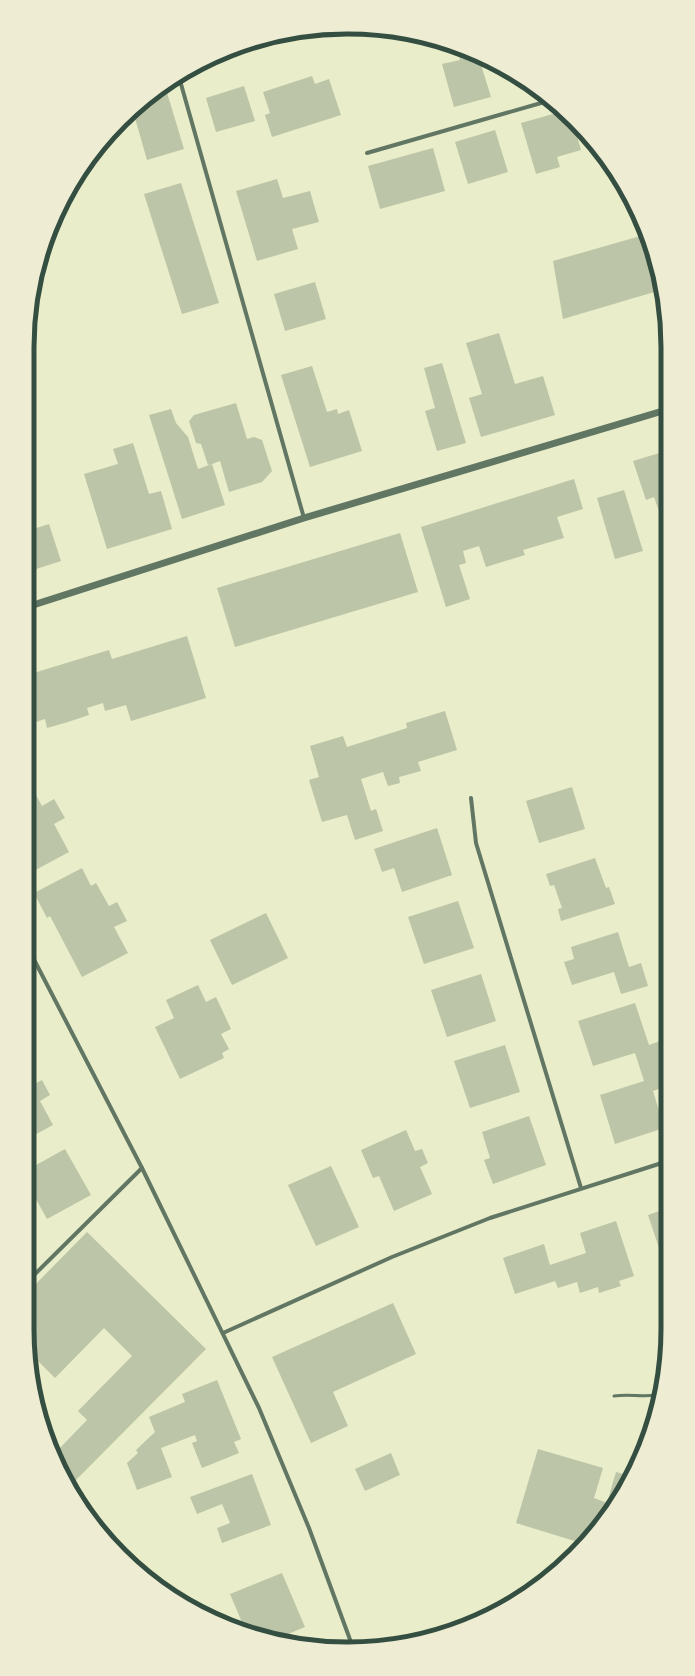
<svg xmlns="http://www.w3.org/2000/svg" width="695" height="1676" font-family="'Titillium Web',sans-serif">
<rect width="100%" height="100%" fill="#e9edc9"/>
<g fill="#bcc5a7">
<path d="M469 53 479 58 491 97 454 107 442 64 460 60 459 56Z"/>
<path d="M312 76 315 84 329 79 341 115 272 137 265 115 270 113 263 92Z"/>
<path d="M165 86 184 149 147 160 133 111 152 93Z"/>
<path d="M244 86 255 121 216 132 206 98Z"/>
<path d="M560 112 573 122 581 150 557 157 560 167 536 174 521 123Z"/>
<path d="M495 130 508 172 468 184 455 142Z"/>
<path d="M433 148 445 191 380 209 368 166Z"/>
<path d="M277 179 283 198 310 191 319 222 292 229 298 249 257 261 236 191Z"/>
<path d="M181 183 219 303 182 314 144 194Z"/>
<path d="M644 235 661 290 563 319 553 261Z"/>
<path d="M315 282 326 319 285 331 274 294Z"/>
<path d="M499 333 515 384 543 376 555 415 481 437 469 398 482 394 466 343Z"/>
<path d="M442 363 466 443 437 451 425 411 435 408 424 368Z"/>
<path d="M312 366 327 412 337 409 338 414 349 410 362 451 310 467 281 375Z"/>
<path d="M236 403 247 439 254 437 262 440 272 471 262 482 229 492 220 461 212 464 225 505 182 519 149 415 171 409 176 423 188 437 198 469 212 464 208 465 201 444 196 443 189 421 194 415Z"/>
<path d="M133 443 149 494 161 491 172 529 107 549 84 474 118 464 113 449Z"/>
<path d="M666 451V531L654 497 646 500 633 461Z"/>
<path d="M574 479 583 509 557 517 564 538 523 550 525 555 486 567 479 546 463 551 466 563 459 565 470 599 446 607 421 527Z"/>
<path d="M624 490 643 551 615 559 597 498Z"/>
<path d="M49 524 61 561 27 572V531Z"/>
<path d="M400 533 418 592 235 647 217 588Z"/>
<path d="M187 636 206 698 131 721 126 705 105 711 103 703 87 708 89 715 68 722 47 728 45 719 27 725V675L109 650 112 659Z"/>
<path d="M445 711 457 750 418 762 421 771 399 777 400 783 388 786 383 772 361 779 371 811 376 809 383 831 355 840 347 815 322 822 309 780 319 777 310 746 343 736 347 747 407 728 406 723Z"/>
<path d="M572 787 585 829 539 843 526 801Z"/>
<path d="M36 795 42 806 54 799 65 818 54 824 69 852 30 873 27 866V801Z"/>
<path d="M437 828 452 875 402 892 394 868 382 872 374 849Z"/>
<path d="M595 858 606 888 609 887 615 904 561 921 558 909 562 908 554 885 550 886 546 874Z"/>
<path d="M82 868 91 886 96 883 109 906 117 902 127 921 114 927 128 953 82 977 50 916 47 918 34 893Z"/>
<path d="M458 901 474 948 424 964 408 917Z"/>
<path d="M266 913 288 958 232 985 210 940Z"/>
<path d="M618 932 629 967 641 963 648 986 621 994 614 972 572 985 564 962 574 959 571 947Z"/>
<path d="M481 974 496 1021 447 1037 431 990Z"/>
<path d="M198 985 206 1002 216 997 231 1029 221 1034 229 1049 222 1053 224 1058 180 1079 155 1027 174 1018 166 1000Z"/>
<path d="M635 1003 649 1045 663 1040 667 1052V1086L653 1091 664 1128 615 1144 600 1095 644 1081 635 1053 593 1066 578 1021Z"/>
<path d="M505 1045 520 1092 470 1108 454 1061Z"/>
<path d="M42 1080 50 1095 40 1101 53 1125 27 1139V1088Z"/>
<path d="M529 1116 546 1165 493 1184 484 1160 490 1158 482 1132Z"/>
<path d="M406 1130 415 1151 422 1149 428 1163 420 1167 432 1194 394 1211 379 1176 373 1178 361 1150Z"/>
<path d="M65 1149 91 1195 47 1219 27 1183V1170Z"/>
<path d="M331 1166 359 1227 316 1246 288 1185Z"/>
<path d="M668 1208V1249L660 1251 648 1215Z"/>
<path d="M616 1221 634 1276 619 1281 621 1286 599 1293 598 1287 580 1293 577 1282 558 1288 555 1281 515 1294 503 1258 544 1244 550 1265 586 1253 580 1233Z"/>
<path d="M87 1232 206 1349 69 1487 47 1439 58 1450 87 1420 78 1411 132 1356 104 1328 55 1378 31 1354 27 1328V1293Z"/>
<path d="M393 1303 416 1354 333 1392 348 1426 311 1443 272 1357Z"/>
<path d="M217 1380 241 1439 234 1442 239 1453 202 1468 192 1443 197 1441 195 1435 161 1448 172 1477 137 1490 127 1463 138 1453 136 1450 155 1432 149 1417 185 1402 182 1394Z"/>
<path d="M538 1449 603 1468 594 1498 607 1503 616 1472 627 1475 602 1524 581 1543 516 1523Z"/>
<path d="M391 1453 400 1475 365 1491 355 1469Z"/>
<path d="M252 1474 271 1525 222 1543 217 1528 230 1523 222 1504 197 1514 190 1497Z"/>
<path d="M282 1573 305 1627 276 1639 246 1632 230 1594Z"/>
</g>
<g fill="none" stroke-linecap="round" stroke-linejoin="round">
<path stroke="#617663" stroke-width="3" d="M614 1396C629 1394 642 1397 657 1395"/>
<g stroke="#617663" stroke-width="4">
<path d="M179 77 304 518"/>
<path d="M367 153 548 101"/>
<path d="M471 798 476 843 581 1188"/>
<path d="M27 946 142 1168 259 1408 309 1528 352 1645"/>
<path d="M27 1282 142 1168"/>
<path d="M223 1333 392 1257 490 1218 668 1161"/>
</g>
<path stroke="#617663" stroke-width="7" d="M27 607 304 518 666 410"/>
</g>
<path d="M0 0H695V1676H0ZM347 34H348A313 313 0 0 1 661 347V1329A313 313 0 0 1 348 1642H347A313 313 0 0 1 34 1329V347A313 313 0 0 1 347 34Z" fill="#eeecd3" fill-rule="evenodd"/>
<path fill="none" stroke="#344e41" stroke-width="5" d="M347 34H348A313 313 0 0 1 661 347V1329A313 313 0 0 1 348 1642H347A313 313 0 0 1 34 1329V347A313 313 0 0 1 347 34Z"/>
</svg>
